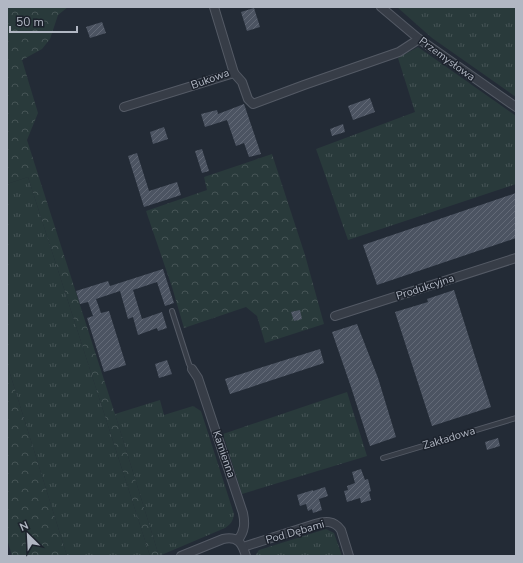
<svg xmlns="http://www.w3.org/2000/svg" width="523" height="563" font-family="'Nunito Sans',sans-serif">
<defs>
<pattern id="grass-tufts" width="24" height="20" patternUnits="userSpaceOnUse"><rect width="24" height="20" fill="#293a3b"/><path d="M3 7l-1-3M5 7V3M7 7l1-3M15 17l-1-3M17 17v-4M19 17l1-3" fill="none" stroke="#465456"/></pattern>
<pattern id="forest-crowns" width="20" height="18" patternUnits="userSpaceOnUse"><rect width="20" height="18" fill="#293a3b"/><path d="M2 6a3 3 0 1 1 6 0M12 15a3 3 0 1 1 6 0" fill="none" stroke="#465456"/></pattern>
<pattern id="building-hatch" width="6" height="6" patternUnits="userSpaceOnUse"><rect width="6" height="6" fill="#4c5462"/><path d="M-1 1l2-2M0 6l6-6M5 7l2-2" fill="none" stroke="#636a77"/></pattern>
</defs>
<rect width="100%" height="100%" fill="#232b36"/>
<g fill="url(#grass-tufts)">
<path d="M397 7H516V97L432 38Z"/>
<path d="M418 47 516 116V184L348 240 316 149 415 112 398 58Z"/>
<path d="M28 177 150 556H67L7 364V184Z"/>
<path d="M347 392 367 456 242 494 223 434Z"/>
<path d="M160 400 164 415 193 406 201 411 234 514C233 521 231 524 225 528L159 556 115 414Z"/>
<path d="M326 529 334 533 342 556H255L259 550Z"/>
</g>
<g fill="url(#forest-crowns)">
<path d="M7 7H68L58 15 50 39 42 49 22 60 38 113 27 140 115 414 159 556H150L28 177 7 184Z"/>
<path d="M272 154 305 255 324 324 265 343 257 316 246 307 184 328 172 287 146 211 207 190 204 177Z"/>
<path d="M7 364 67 556H12L7 539Z"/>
</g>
<g fill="url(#building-hatch)">
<path d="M254 8 260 27 247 31 241 12Z"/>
<path d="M102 22 106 33 90 38 86 27Z"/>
<path d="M370 98 375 112 353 120 348 106Z"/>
<path d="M244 104 261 154 249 157 244 143 236 146 227 120 205 127 201 114 217 110 218 114Z"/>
<path d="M343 124 345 132 332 136 330 129Z"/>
<path d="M164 127 168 139 153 144 150 132Z"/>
<path d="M202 149 209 171 202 173 195 151Z"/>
<path d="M137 153 149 191 177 182 181 195 144 207 128 156Z"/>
<path d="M516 193V238L377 285 363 245Z"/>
<path d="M163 269 174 303 165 306 157 282 133 290 142 319 162 312 167 328 158 331 157 328 138 335 133 317 128 319 120 291 96 299 101 313 109 311 126 365 104 372 87 318 93 316 88 302 80 304 76 291 108 281 110 286Z"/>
<path d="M454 290 491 407 432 426 395 312 428 302 427 299Z"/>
<path d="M300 310 302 319 294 321 291 312Z"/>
<path d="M357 324 378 378 396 437 370 446 351 387 332 332Z"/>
<path d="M320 349 324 363 230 394 225 379Z"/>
<path d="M167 360 172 374 159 378 155 364Z"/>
<path d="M498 438 500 446 487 450 485 442Z"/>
<path d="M361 469 365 480 368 479 371 491 369 492 371 500 361 503 360 498 347 502 344 491 348 490 347 486 355 483 352 472Z"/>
<path d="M325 487 328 496 319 499 322 510 313 513 312 509 308 511 306 504 300 506 297 495 313 490V491Z"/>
</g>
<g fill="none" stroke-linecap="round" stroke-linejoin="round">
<defs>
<g id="service">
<path d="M172 311 189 364 192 369"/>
<path d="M383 458 516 418"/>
</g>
<g id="minor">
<path d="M381 7 419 39 516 107"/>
<path d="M234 73 242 82 248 99 253 104 304 85 399 52 419 39"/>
<path d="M124 107 234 73 214 7"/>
<path d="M335 316 516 258"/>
<path d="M192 369 198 378 243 513C245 523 245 531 238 540"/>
<path d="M243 547 315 524C325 521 334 520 341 530L349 556"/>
<path d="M181 556 223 539C238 536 242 543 246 556"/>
</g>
</defs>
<use href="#service" stroke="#545a65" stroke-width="6"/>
<use href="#minor" stroke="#545a65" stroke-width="10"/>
<use href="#service" stroke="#373d47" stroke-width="4"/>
<use href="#minor" stroke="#373d47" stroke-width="8"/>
</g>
<g text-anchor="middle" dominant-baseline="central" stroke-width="3" stroke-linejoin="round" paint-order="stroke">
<g font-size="11" fill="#b1b7c3" stroke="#1c222c">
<text transform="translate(447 59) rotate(36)">Przemysłowa</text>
<text transform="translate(210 79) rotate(-20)">Bukowa</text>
<text transform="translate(425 287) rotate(-18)">Produkcyjna</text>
<text transform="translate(449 438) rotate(-17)">Zakładowa</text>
<text transform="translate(224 454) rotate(71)">Kamienna</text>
<text transform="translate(295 532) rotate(-16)">Pod Dębami</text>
</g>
</g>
<rect width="523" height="563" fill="none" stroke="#b1b7c3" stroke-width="16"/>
<g transform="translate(28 535) rotate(336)" stroke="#1c222c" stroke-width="3" paint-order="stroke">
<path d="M0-3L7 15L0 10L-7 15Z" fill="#b1b7c3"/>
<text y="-6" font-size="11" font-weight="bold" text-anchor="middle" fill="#b1b7c3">N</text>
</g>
<path d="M10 26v6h67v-6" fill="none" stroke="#b1b7c3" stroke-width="2"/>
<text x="16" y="26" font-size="12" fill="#b1b7c3" stroke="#1c222c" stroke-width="3" paint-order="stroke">50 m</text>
</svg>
